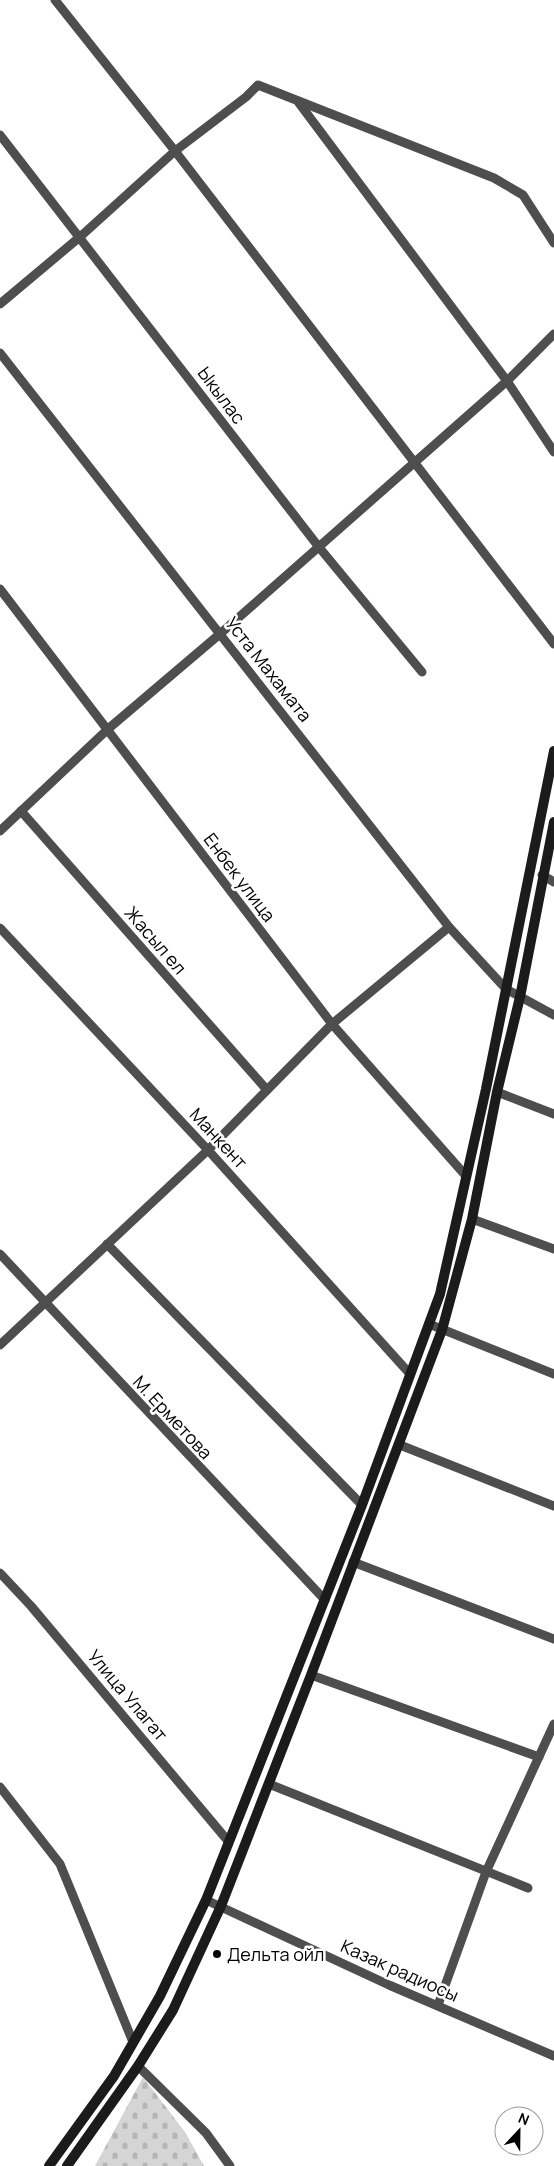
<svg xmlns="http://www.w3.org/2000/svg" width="554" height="2166" font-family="Manrope,sans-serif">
<defs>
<pattern id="cemetery-stones" width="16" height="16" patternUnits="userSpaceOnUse" patternTransform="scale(1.25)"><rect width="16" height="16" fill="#d5d5d5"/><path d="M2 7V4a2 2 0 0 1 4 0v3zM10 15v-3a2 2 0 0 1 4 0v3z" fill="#b5b5b5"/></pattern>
</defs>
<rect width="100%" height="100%" fill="#fff"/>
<path fill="url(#cemetery-stones)" d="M143 2077 185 2132 204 2166H95Z"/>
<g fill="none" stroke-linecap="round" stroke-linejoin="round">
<g stroke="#4e4e4e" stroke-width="9">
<path d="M55 0 175 151 554 644"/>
<path d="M299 103 507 381 554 452"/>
<path d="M0 135 318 546 422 672"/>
<path d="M0 304 81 236 175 151 246 97 258 85 494 178 523 195 554 243"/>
<path d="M0 353 449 927 506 989 554 1015"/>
<path d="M0 589 332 1024 466 1176"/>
<path d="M21 811 267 1090"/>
<path d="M0 831 108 729 221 633 507 381 554 334"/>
<path d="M542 875 554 882"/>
<path d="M0 928 208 1150 410 1374"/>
<path d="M497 1092 554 1114"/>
<path d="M472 1219 554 1249"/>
<path d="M107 1244 362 1505"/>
<path d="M0 1254 325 1600"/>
<path d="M429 1324 554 1374"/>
<path d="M0 1345 208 1150 332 1024 449 927"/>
<path d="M400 1445 554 1506"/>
<path d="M353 1562 554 1639"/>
<path d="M0 1573 31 1606 228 1841"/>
<path d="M311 1675 539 1757"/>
<path d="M269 1784 528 1888"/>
<path d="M0 1787 60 1864 133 2042"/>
<path d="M206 1900 389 1985 554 2056"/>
<path d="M438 2005 486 1872 554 1724"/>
<path d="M138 2066 206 2133 230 2166"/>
</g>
<g stroke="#1b1b1b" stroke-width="10">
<path d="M49 2166 114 2076 160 1996 206 1900 362 1505 440 1294 486 1089 554 751"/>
<path d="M67 2166 138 2066 173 2010 221 1906 311 1675 442 1330 472 1219 497 1092 520 997 554 822"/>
</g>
</g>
<circle fill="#000" stroke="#fff" stroke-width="2" cx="217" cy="1954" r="5"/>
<g text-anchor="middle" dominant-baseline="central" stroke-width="5" stroke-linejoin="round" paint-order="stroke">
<g font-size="18" fill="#000" stroke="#fff">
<text transform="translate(222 395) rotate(53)">Ыкылас</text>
<text transform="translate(269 669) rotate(52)">Уста Махамата</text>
<text transform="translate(240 877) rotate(53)">Енбек улица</text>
<text transform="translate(156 940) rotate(49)">Жасыл ел</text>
<text transform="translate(219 1138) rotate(47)">Манкент</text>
<text transform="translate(173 1417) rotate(47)">М. Ерметова</text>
<text transform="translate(128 1695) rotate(50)">Улица Улагат</text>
<text transform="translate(400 1970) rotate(24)">Казак радиосы</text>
</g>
<g font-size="18" fill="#000" stroke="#fff" text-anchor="start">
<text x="227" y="1954">Дельта ойл</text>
</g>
</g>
<g transform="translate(519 2131) rotate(22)"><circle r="24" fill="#ffffff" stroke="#999999"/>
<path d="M0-4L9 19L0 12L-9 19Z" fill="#000000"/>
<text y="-8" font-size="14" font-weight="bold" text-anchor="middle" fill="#000000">N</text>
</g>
</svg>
